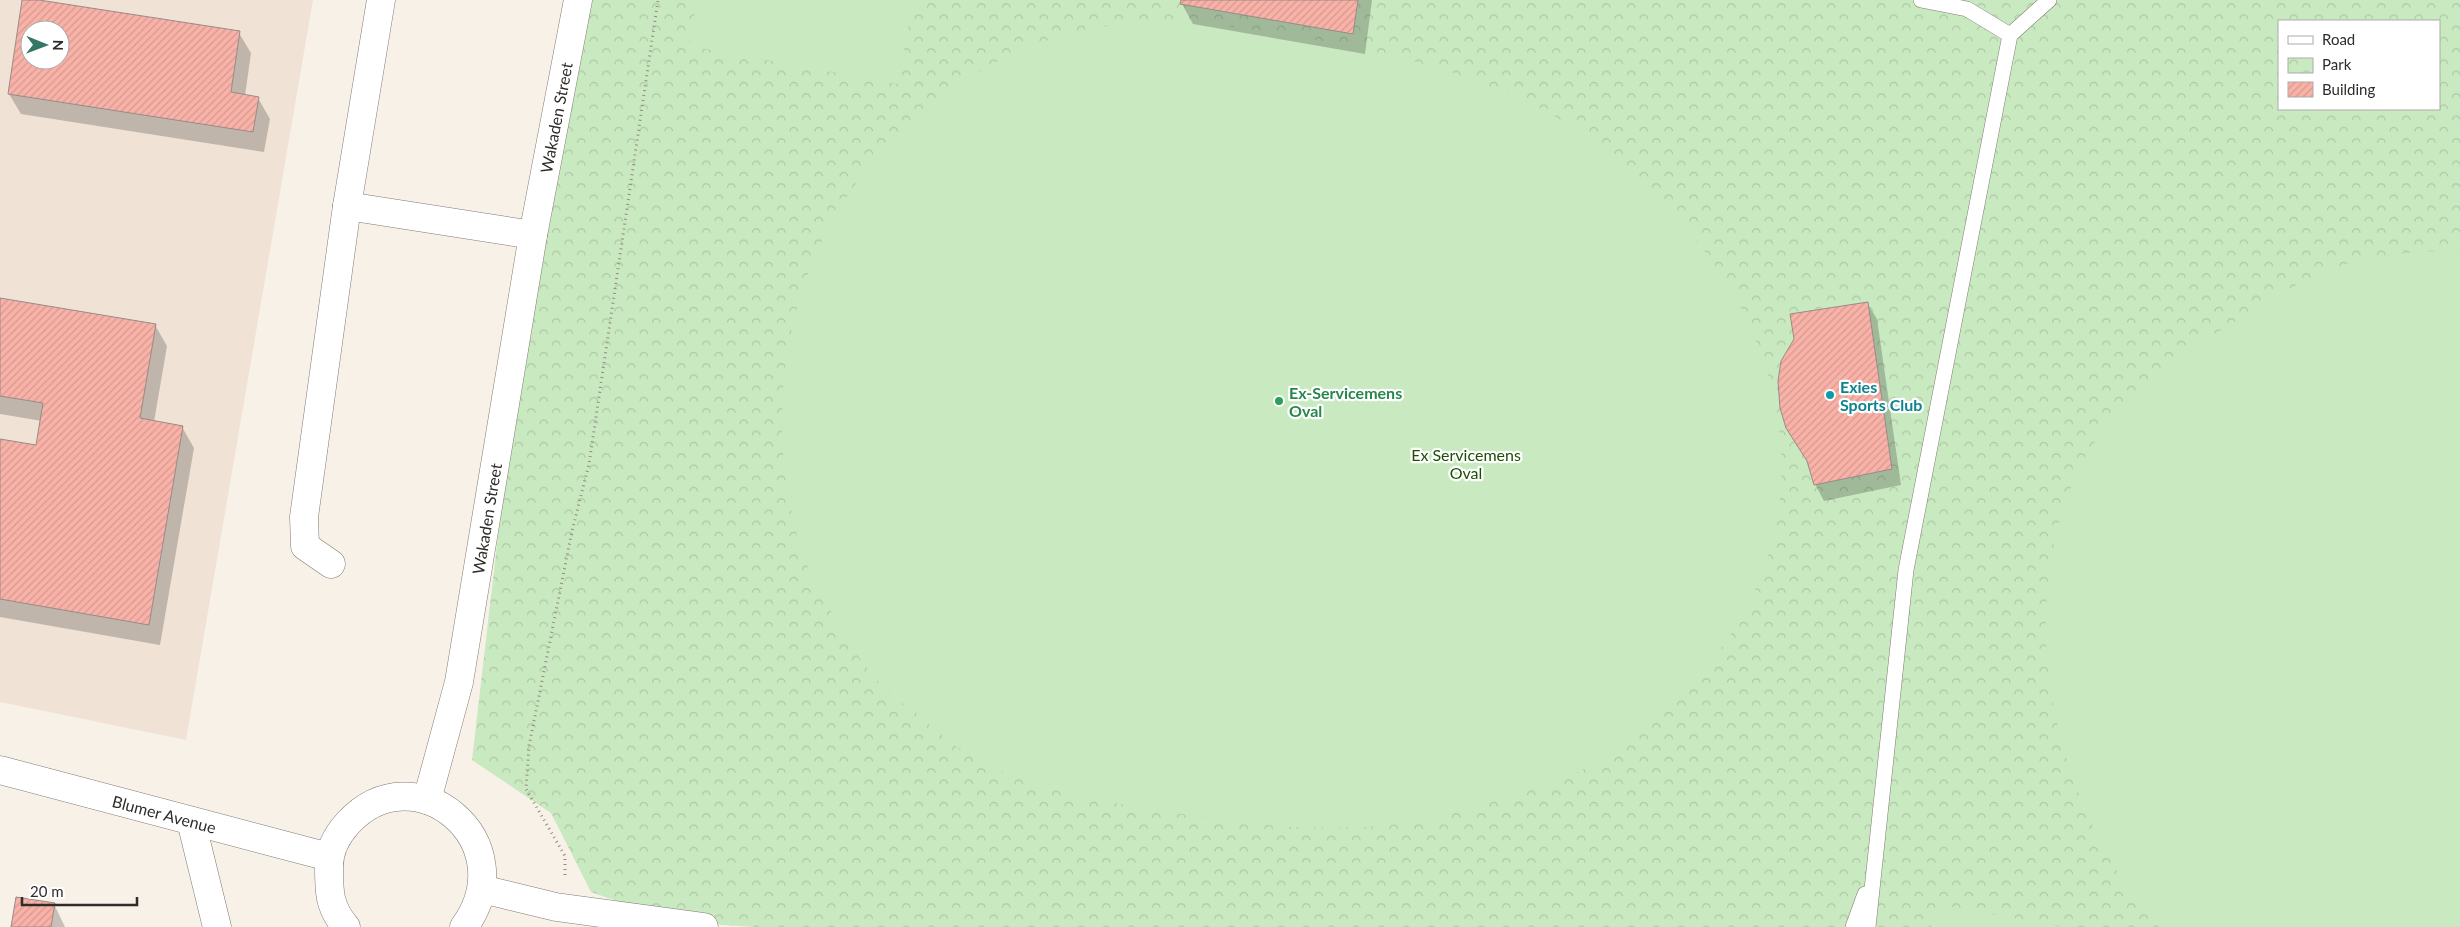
<svg xmlns="http://www.w3.org/2000/svg" width="2460" height="927" font-family="Lato,sans-serif">
<defs>
<pattern id="park-crowns" width="20" height="18" patternUnits="userSpaceOnUse" patternTransform="scale(1.25)"><rect width="20" height="18" fill="#c9e9c0"/><path d="M2 6a3 3 0 1 1 6 0M12 15a3 3 0 1 1 6 0" fill="none" stroke="#adc8a5"/></pattern>
<pattern id="building-hatch" width="6" height="6" patternUnits="userSpaceOnUse" patternTransform="scale(1.25)"><rect width="6" height="6" fill="#f9b2a7"/><path d="M-1 1l2-2M0 6l6-6M5 7l2-2" fill="none" stroke="#d69990"/></pattern>
</defs>
<rect width="100%" height="100%" fill="#f8f1e8"/>
<path fill="#f0e3d5" fill-rule="evenodd" d="M0 0H313L186 740 0 702ZM30 30H60V60H30Z"/>
<path fill="url(#park-crowns)" fill-rule="evenodd" d="M577 0H2460V927H754L676 922 591 892 551 813 472 760 533 235ZM2279 21H2439V109H2279Z"/>
<g fill="#c9e9c0">
<path d="M697 0H913L898 84 689 46Z"/>
<path d="M1181 19C1319 41 1460 55 1581 132 1613 153 1640 180 1667 207 1801 345 1828 539 1691 685 1662 716 1628 746 1590 766 1561 782 1527 791 1496 801 1468 809 1440 818 1412 822 1335 834 1258 826 1182 814 1112 803 1037 793 974 758 954 746 935 730 917 714 906 705 893 697 883 687 860 663 843 633 827 604 818 587 808 570 802 552 760 418 784 265 876 158 889 144 901 128 915 115 955 81 1017 48 1067 34 1104 24 1143 22 1181 19Z"/>
<path d="M2460 250V927H2160C2151 917 2140 906 2132 895 2052 777 2017 617 2073 482 2105 405 2180 354 2249 313 2277 295 2306 278 2338 267 2377 253 2419 252 2460 250Z"/>
<path d="M1936 904 2061 927H1931Z"/>
</g>
<g fill="#0003" fill-rule="evenodd">
<path d="M23 0 239 33 251 53 245 96 258 98 270 119 264 152 21 114 9 94ZM30 30H60V60H30Z"/>
<path d="M1182 0H1372L1365 54 1193 24 1182 4Z"/>
<path d="M0 299 155 325 167 346 154 422 182 427 194 448 160 645 0 617V440L37 447 42 421 0 414Z"/>
<path d="M1867 303 1877 319 1901 485 1824 501 1815 484 1809 463Z"/>
<path d="M54 904 65 927H13Z"/>
</g>
<g fill="url(#building-hatch)" stroke="#978b8a" fill-rule="evenodd">
<path d="M22 0H39L240 31 231 92 259 97 253 132 8 94ZM30 30H60V60H30Z"/>
<path d="M1181 0H1358L1353 34 1180 4Z"/>
<path d="M0 298 156 324 140 418 183 426 149 625 0 599V439L36 445 43 403 0 396Z"/>
<path d="M1868 302 1892 469 1814 485 1807 461 1786 428 1780 408 1778 381 1781 361 1794 339 1790 314Z"/>
<path d="M16 897 55 903 51 927H11Z"/>
</g>
<g fill="none" stroke-linecap="round" stroke-linejoin="round">
<defs>
<g id="lane">
<path d="M1921 0 1967 9 2010 35"/>
<path d="M1853 927 1865 894"/>
<path d="M1868 927 1906 570 2010 35 2049 0"/>
</g>
<g id="street">
<path d="M347 206 533 235"/>
<path d="M331 564 305 546 304 517 347 206 381 0"/>
<path id="s1" d="M0 770 329 857"/>
<path d="M191 821 217 927"/>
<path d="M482 889 556 907 704 927"/>
</g>
<g id="secondary">
<path id="s2" d="M427 800 459 682 533 235 578 0"/>
<path d="M346 927C329 907 329 892 329 867 329 850 337 835 348 823 415 750 526 842 464 927"/>
</g>
</defs>
<use href="#lane" stroke="#807a72" stroke-width="16"/>
<use href="#street" stroke="#807a72" stroke-width="29"/>
<use href="#secondary" stroke="#807a72" stroke-width="29"/>
<path stroke="#908b86" stroke-width="3" stroke-dasharray="1 4" stroke-linecap="butt" d="M565 875V856L526 789 529 746 572 531 589 464 658 0"/>
<use href="#lane" stroke="#fff" stroke-width="15"/>
<use href="#street" stroke="#fff" stroke-width="28"/>
<use href="#secondary" stroke="#fff" stroke-width="28"/>
</g>
<circle fill="#0f9aa8" stroke="#fff" stroke-width="2" cx="1830" cy="395" r="5"/>
<circle fill="#2e9e5b" stroke="#fff" stroke-width="2" cx="1279" cy="401" r="5"/>
<g text-anchor="middle" dominant-baseline="central" stroke-width="4.5" stroke-linejoin="round" paint-order="stroke">
<g font-size="16" fill="#2f2c29" stroke="#fff">
<text stroke="none"><textPath href="#s2" startOffset="695">Wakaden Street</textPath></text>
<text stroke="none"><textPath href="#s2" startOffset="288">Wakaden Street</textPath></text>
<text stroke="none"><textPath href="#s1" startOffset="170">Blumer Avenue</textPath></text>
</g>
<g font-size="16" font-weight="bold" fill="#0d838f" stroke="#fff" text-anchor="start">
<text x="1840" y="386">Exies<tspan x="1840" dy="18">Sports Club</tspan></text>
</g>
<g font-size="16" font-weight="bold" fill="#27864d" stroke="#fff" text-anchor="start">
<text x="1289" y="392">Ex-Servicemens<tspan x="1289" dy="18">Oval</tspan></text>
</g>
<g font-size="16" fill="#1c4f04" stroke="#fff">
<text x="1466" y="454">Ex Servicemens<tspan x="1466" dy="18">Oval</tspan></text>
</g>
</g>
<rect x="2278" y="20" width="162" height="90" fill="#ffffff" stroke="#acaba9"/>
<rect x="2288" y="36" width="25" height="8" fill="#ffffff" stroke="#acaba9"/>
<text x="2322" y="45" font-size="15" fill="#2f2c29">Road</text>
<rect x="2288" y="58" width="25" height="15" fill="url(#park-crowns)" stroke="#acaba9"/>
<text x="2322" y="70" font-size="15" fill="#2f2c29">Park</text>
<rect x="2288" y="82" width="25" height="15" fill="url(#building-hatch)" stroke="#acaba9"/>
<text x="2322" y="95" font-size="15" fill="#2f2c29">Building</text>
<g transform="translate(45 45) rotate(91)"><circle r="24" fill="#ffffff" stroke="#acaba9"/>
<path d="M0-4L9 19L0 12L-9 19Z" fill="#357666"/>
<text y="-8" font-size="14" font-weight="bold" text-anchor="middle" fill="#2f2c29">N</text>
</g>
<path d="M22 897v8h115v-8" fill="none" stroke="#2f2c29" stroke-width="2.5"/>
<text x="30" y="897" font-size="15" fill="#2f2c29" stroke="#ffffff" stroke-width="4" paint-order="stroke">20 m</text>
</svg>
